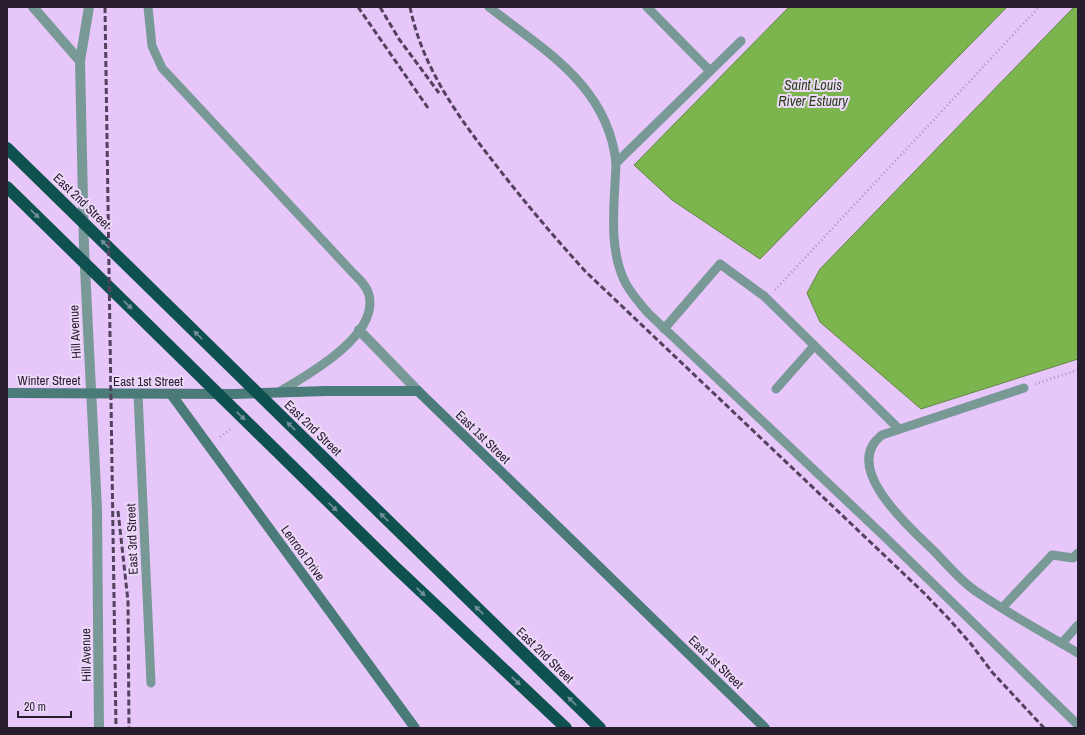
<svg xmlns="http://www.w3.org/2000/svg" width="1085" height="735" font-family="'Archivo Narrow',sans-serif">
<rect width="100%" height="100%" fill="#e7c6fa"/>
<g fill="#7cb54e" stroke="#638745">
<path d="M789 7H1007L760 259 672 200 634 165Z"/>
<path d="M1074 7H1078V359L921 409 820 322 807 293 820 269Z"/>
</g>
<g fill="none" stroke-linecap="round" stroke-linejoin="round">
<g stroke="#ad92bc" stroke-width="2.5" stroke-dasharray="1 3" stroke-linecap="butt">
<path d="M775 290 1039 7"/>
<path d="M1035 384 1078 370"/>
<path d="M220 437 232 428"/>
</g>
<g stroke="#799997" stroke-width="9">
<path d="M148 7 152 46 162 68 353 273C359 279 367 286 369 295 379 336 307 375 279 392"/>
<path d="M489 7C544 50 608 86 616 163"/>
<path d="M647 7 710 71"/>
<path d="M741 41 616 163C615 201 607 248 626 284 632 294 640 304 648 313L886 538 1078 725"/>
<path d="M664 329 720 264 764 296 899 429"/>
<path d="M1024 388 882 435C840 467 910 528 933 550 947 564 960 581 977 592 1009 614 1044 633 1078 653"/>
<path d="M776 389 814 346"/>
<path d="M138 394 151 683"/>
<path d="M1002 608 1052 555 1073 558 1078 553"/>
<path d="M1062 643 1078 625"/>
</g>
<g stroke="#799997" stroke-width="10">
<path d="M33 7 80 61"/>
<path d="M89 7 80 61 81 108 84 248 97 510 99 728"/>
<path d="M359 330 418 391"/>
</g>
<g stroke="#4a7b79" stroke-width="10">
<path d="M7 393 234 394 326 391H418L765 728"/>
<path d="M171 394 415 728"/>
</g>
<g stroke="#0e5150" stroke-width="12">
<path d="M7 148 600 728"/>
<path d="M7 187 393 565 566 728"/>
</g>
<g stroke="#53425d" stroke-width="3" stroke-dasharray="6 3" stroke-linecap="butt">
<path d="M105 7 116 728"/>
<path d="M358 7 428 108"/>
<path d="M380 7 399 39 439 93"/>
<path d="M410 7C422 66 456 114 492 160 522 199 553 236 586 272L924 593 949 619 971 644 992 672 1044 728"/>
<path d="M118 511 128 601 129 728"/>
</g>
</g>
<defs><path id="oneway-solid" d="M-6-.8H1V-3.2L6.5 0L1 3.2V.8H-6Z"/></defs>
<g fill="#728e9c">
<use href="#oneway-solid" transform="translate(35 214) rotate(44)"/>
<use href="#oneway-solid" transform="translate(105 244) rotate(-136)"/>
<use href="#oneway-solid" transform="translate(128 305) rotate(44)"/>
<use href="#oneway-solid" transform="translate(198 335) rotate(-136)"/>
<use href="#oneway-solid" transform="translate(241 416) rotate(44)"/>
<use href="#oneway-solid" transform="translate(291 426) rotate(-136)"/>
<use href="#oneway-solid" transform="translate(333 507) rotate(44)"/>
<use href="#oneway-solid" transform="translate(384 517) rotate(-136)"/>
<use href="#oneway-solid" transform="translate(421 592) rotate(43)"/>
<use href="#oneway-solid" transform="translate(479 610) rotate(-136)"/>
<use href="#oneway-solid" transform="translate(516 681) rotate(43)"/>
<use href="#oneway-solid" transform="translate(572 701) rotate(-136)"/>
</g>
<g text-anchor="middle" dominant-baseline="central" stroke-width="4" stroke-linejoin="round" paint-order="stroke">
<g font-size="13" fill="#281c2f" stroke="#edd9f9">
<text transform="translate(82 201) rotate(44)">East 2nd Street</text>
<text transform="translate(75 332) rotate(-93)">Hill Avenue</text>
<text x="49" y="380">Winter Street</text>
<text x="148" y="381">East 1st Street</text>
<text transform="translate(313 428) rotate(44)">East 2nd Street</text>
<text transform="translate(483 437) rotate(44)">East 1st Street</text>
<text transform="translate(132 539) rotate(-92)">East 3rd Street</text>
<text transform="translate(303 553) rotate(54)">Lenroot Drive</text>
<text transform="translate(86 655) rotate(-91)">Hill Avenue</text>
<text transform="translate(545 655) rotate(44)">East 2nd Street</text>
<text transform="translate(716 662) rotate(44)">East 1st Street</text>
</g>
<g font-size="14" font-style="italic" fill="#2b4219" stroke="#edd9f9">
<text x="813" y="85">Saint Louis<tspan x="813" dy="16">River Estuary</tspan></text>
</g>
</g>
<rect width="1085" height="735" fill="none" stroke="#281c2f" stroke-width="16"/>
<path d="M18 711v6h53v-6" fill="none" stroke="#281c2f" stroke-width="2"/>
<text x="24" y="711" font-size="12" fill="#281c2f" stroke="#edd9f9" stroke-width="3" paint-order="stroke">20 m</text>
</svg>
